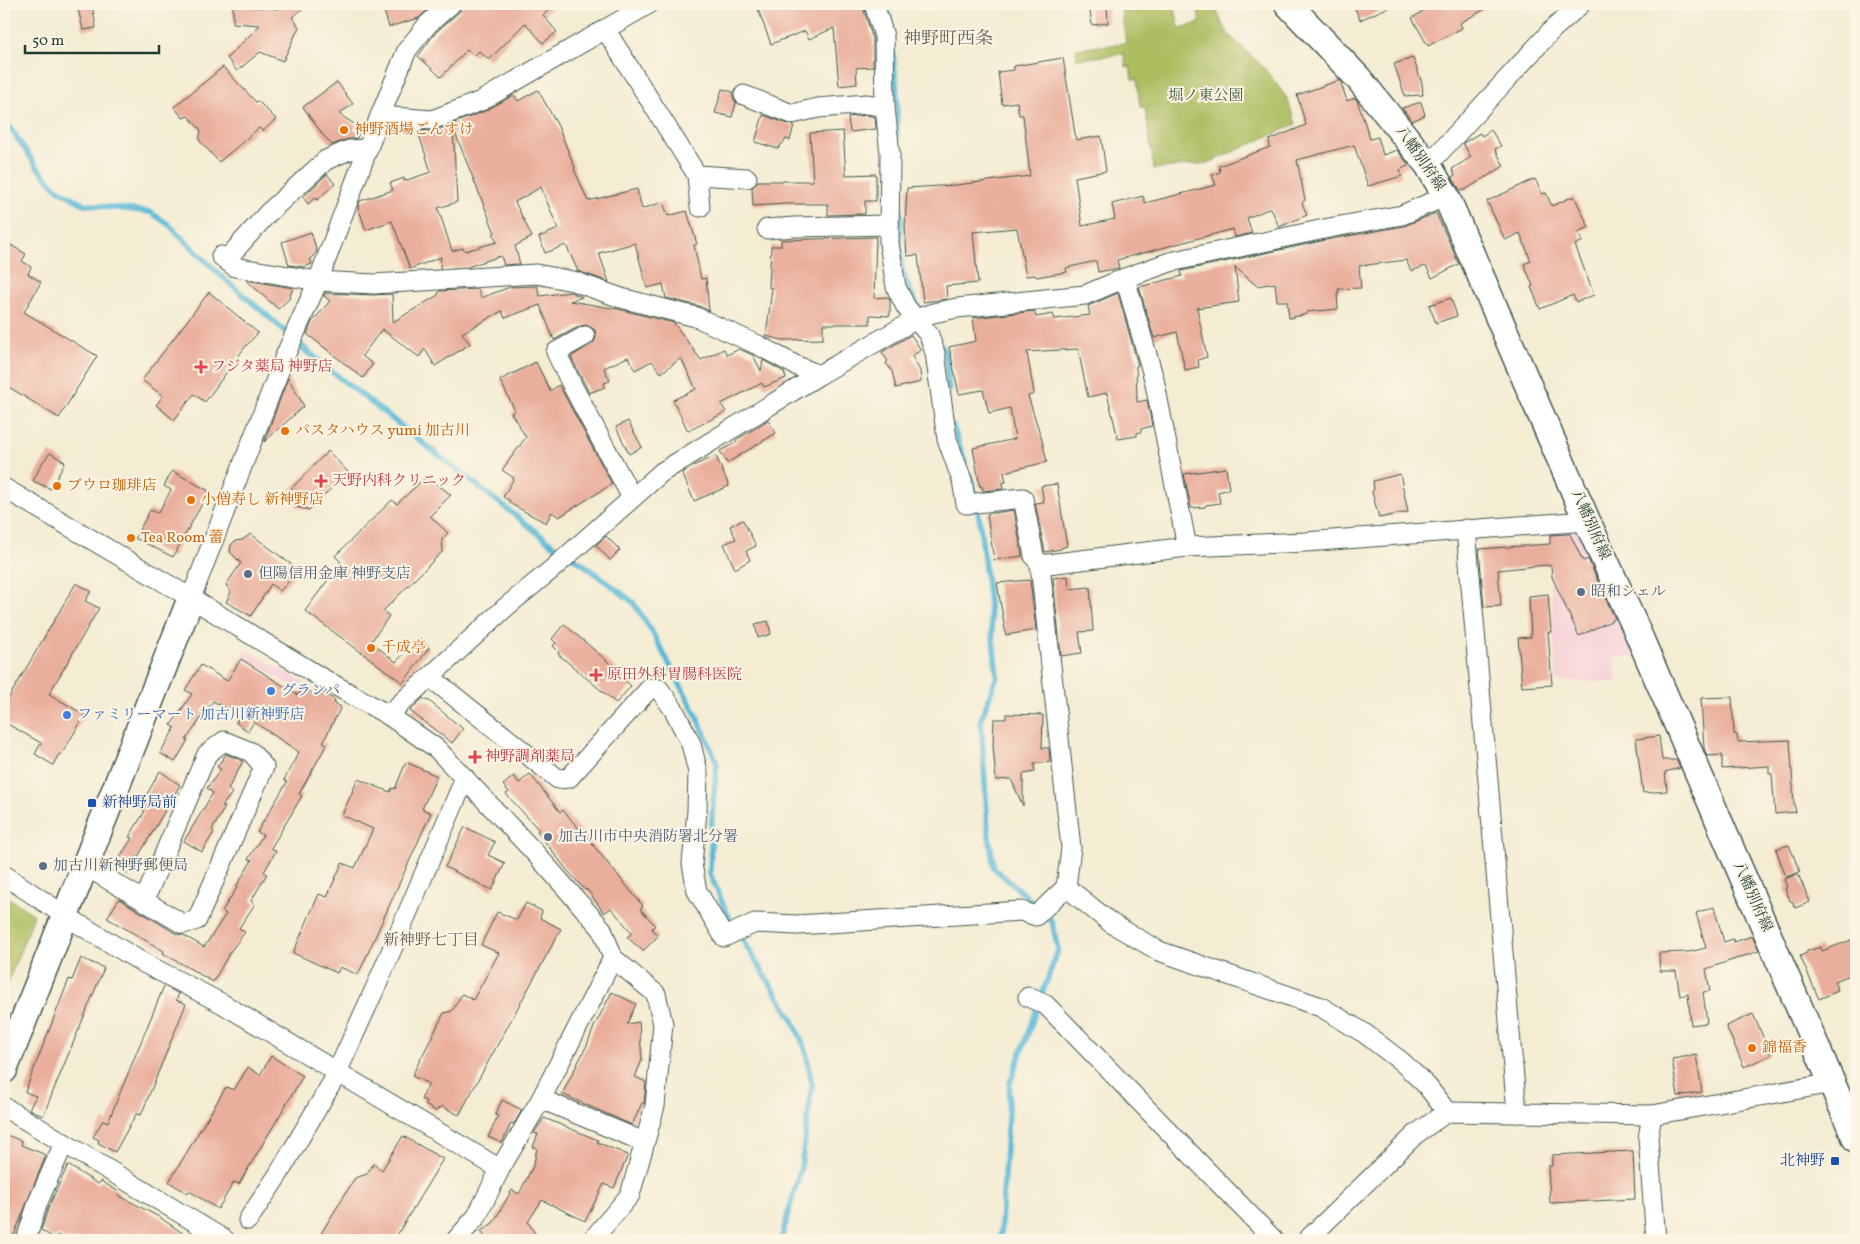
<svg xmlns="http://www.w3.org/2000/svg" width="1860" height="1244" font-family="Vollkorn,'Noto Serif JP',serif">
<rect width="100%" height="100%" fill="#fcf5e5"/>
<filter id="ink" filterUnits="userSpaceOnUse"><feTurbulence type="fractalNoise" baseFrequency=".02" numOctaves="2"/><feDisplacementMap in="SourceGraphic" scale="10" xChannelSelector="R" yChannelSelector="G"/><feConvolveMatrix kernelMatrix="1 2 1 2 8 2 1 2 1" color-interpolation-filters="sRGB"/></filter>
<filter id="wash" filterUnits="userSpaceOnUse"><feTurbulence type="fractalNoise" baseFrequency=".0096" numOctaves="4" result="noise"/><feDisplacementMap in="SourceGraphic" scale="20" xChannelSelector="R" yChannelSelector="G"/><feGaussianBlur stdDeviation="1.12" result="paint"/><feColorMatrix in="noise" values="0 0 0 0 0 0 0 0 0 0 0 0 0 0 0 0 0 1.4 0 .05"/><feComposite in="paint" operator="in"/></filter>
<g filter="url(#wash)">
<rect width="100%" height="100%" fill="#f4ecd3"/>
<g fill="#f6cfd8">
<path d="M1580 525 1639 655 1614 658 1617 682 1556 681 1548 530Z"/>
<path d="M245 649 304 683 298 689 242 658Z"/>
</g>
<g fill="#acbc5f" stroke="#667c4a">
<path d="M1120 4H1174L1179 28 1200 23 1197 4H1214L1221 21 1228 34 1265 69 1287 98 1296 124 1208 163 1154 169 1145 107H1140L1137 79H1132L1130 66 1126 67 1124 54 1077 59 1076 49 1126 43Z"/>
<path d="M4 895 33 914V919L4 992Z"/>
</g>
<g fill="none" stroke-linecap="round" stroke-linejoin="round">
<g stroke="#5ab9d8" stroke-width="5.5">
<path d="M886 4 891 31"/>
<path d="M893 53 897 95V141"/>
<path d="M4 119 37 167 56 188 83 204 150 212 168 224 219 274 323 364 303 349 553 545 583 564 633 602 651 630 698 718 717 763 712 814 710 874 729 918 793 1020 806 1051 812 1085 801 1167 781 1240"/>
<path d="M899 178 901 221 900 244 902 270 909 288 922 314"/>
<path d="M940 343 945 352 949 390"/>
<path d="M953 426 965 462"/>
<path d="M970 476 975 492 980 523 997 676 981 719 988 830 994 868 1034 903 1052 922 1058 950 1010 1083 1000 1240"/>
</g>
</g>
<g id="blocks">
<g fill="#eaaf9c" fill-rule="evenodd">
<path d="M77 4H92L96 28 83 30Z"/>
<path d="M280 4H309L292 17 299 27 283 61 260 52 237 71 227 58 260 25 233 23V5L278 9Z"/>
<path d="M382 4H434L419 18 389 27Z"/>
<path d="M463 4H557L543 15 557 32 543 43 525 23 489 60 479 51 474 56 467 50 441 77 418 56 436 32 459 12Z"/>
<path d="M756 4H811L814 10 834 4H862L873 40V67L856 68 857 84 839 86 834 28 809 39 805 31 771 44Z"/>
<path d="M1089 4H1107L1108 23 1092 25Z"/>
<path d="M1353 4H1396L1360 20Z"/>
<path d="M1435 4H1494L1460 23 1462 28 1428 46 1412 18Z"/>
<path d="M1063 58 1076 140 1101 136 1106 171 1075 177 1082 226 1115 219 1112 204 1143 196 1145 203 1216 185 1212 175 1220 172 1219 166 1270 147 1269 140 1306 125 1297 95 1340 80 1347 101 1355 98 1357 100 1370 139 1378 137 1383 155 1397 150 1409 165 1400 170 1402 176 1368 186 1354 145 1297 160 1305 200 1302 203 1307 215 1279 227 1271 208 1247 218 1252 233 1235 237 1233 229 1117 260 1119 268 1098 272 1096 261 1066 268 1067 272 1036 277 1035 275 1026 276 1017 228 973 232 978 283 946 286 947 299 923 302 918 255 907 256 905 227 907 188 956 185 1030 176 1023 115H1019L1017 102 1002 104 998 72 1014 70V66Z"/>
<path d="M1413 58 1422 83 1423 95 1405 96 1394 64Z"/>
<path d="M223 67 256 102 258 101 276 119 263 131 259 128 219 162 199 140 201 130 188 116 183 118 174 107Z"/>
<path d="M337 82 353 104 339 114 360 128 357 138 345 140 332 145 323 135 303 107Z"/>
<path d="M722 89 733 92V97L736 103 732 117 715 113Z"/>
<path d="M538 90 558 126 575 168 574 169 588 201 637 189 642 209 663 202 668 216 687 211 697 244 694 245 701 279 706 278 709 311 699 306 666 298 663 284 647 288 635 243 599 253 609 282 578 271 566 245 545 253 539 237 558 229 541 187 515 202 532 237 515 246 520 264 504 265 501 256 470 266V267L440 269 441 257 410 269 392 221 366 230 358 207 360 201 393 190 390 183 404 178V181L431 172 418 131 436 130 485 111 514 95 518 101ZM453 128 495 233 493 234 497 242 465 251 463 248 452 251 438 208 457 202Z"/>
<path d="M1421 102 1425 115 1412 121 1402 108Z"/>
<path d="M763 115 788 124 794 125 790 140 786 139 778 149 755 142Z"/>
<path d="M867 115 875 117 876 129 850 132 848 117Z"/>
<path d="M1491 130 1501 146 1495 149 1504 166 1465 190H1460L1452 177 1455 175 1452 169 1471 157 1463 143 1480 133 1482 136Z"/>
<path d="M843 131 846 175 876 174V201H865V214L828 215V204H785L753 206 752 188 758 181H813L810 133Z"/>
<path d="M327 174 335 184 317 200 315 198 308 204 303 197Z"/>
<path d="M1535 179 1542 194 1546 193 1552 206 1574 196 1589 227 1578 232 1583 241 1575 245 1594 295 1576 302 1573 295 1540 309 1531 287 1533 286 1524 264 1531 261 1520 233 1505 240 1487 201Z"/>
<path d="M1436 213 1459 264 1432 278 1426 266 1411 271 1406 260 1359 266 1361 288 1338 289 1339 293H1337L1338 309 1306 312 1307 314 1289 318 1287 301H1277L1275 283 1257 286 1235 267 1239 302 1197 308 1207 357 1198 360 1199 367 1185 370 1177 332 1154 338 1139 287 1182 276 1181 271 1331 239 1404 226Z"/>
<path d="M311 232 317 252 310 259 312 264 304 267 289 265 282 242Z"/>
<path d="M876 237 874 298 888 297 890 301V316L870 315V324H823V339L782 340 766 336 772 288H769L771 246H781V240Z"/>
<path d="M4 241 26 254 22 261 31 267 28 274 41 282 24 312 97 356 59 418 4 384Z"/>
<path d="M246 280 293 288 289 299 278 309Z"/>
<path d="M537 286 540 296 570 292 582 297 570 301 618 309 674 323 701 360 724 349 727 355 739 349 753 355 761 371 763 360 784 372 786 378 764 387 762 383 721 404 726 412 688 431 673 400 696 389 681 358 661 373 652 361 635 370 628 357 604 368 610 381 604 383 605 387 589 393 571 357 594 342 596 337 595 330 586 325 580 326 554 340 540 305 505 318 502 311 462 333 470 344 435 366 425 349 419 357 382 329 362 356 373 364 363 378 307 334 312 322 330 301 324 296 325 293 373 295 392 294 393 322 438 295 439 291 478 289 481 298 510 287Z"/>
<path d="M209 292 258 333 245 347 205 402 194 394 174 420 156 405 163 396 142 380Z"/>
<path d="M1118 293 1138 365 1136 366 1137 402 1147 400 1152 426 1141 429V432L1137 433V436L1118 439 1107 393 1088 397 1078 349 1027 352 1034 394 1028 396 1042 440 1047 462 1004 472 1006 482 1002 483 1003 489 983 491 982 486 980 487 973 448 1015 439 1010 408 989 413 983 390 959 394 949 347 976 341 973 318 1034 311 1036 317 1053 314 1055 319 1090 315 1088 306Z"/>
<path d="M1451 298 1457 316 1436 323 1429 305Z"/>
<path d="M911 335 921 350 912 356 920 371 921 382 896 388 892 371 886 363 888 361 882 352Z"/>
<path d="M536 362 550 391 559 385 612 484 559 517 552 512 546 523 509 503 510 501 503 497 514 478 502 470 526 437 511 413 515 411 500 380Z"/>
<path d="M288 378 304 406 264 442Z"/>
<path d="M768 420 776 433 727 463 720 451 737 442 736 440Z"/>
<path d="M628 421 642 447 629 454 616 427Z"/>
<path d="M328 451 348 472 309 510 297 507 295 498 289 491Z"/>
<path d="M50 453 65 462 51 489 33 481 42 463Z"/>
<path d="M716 456 729 486 694 501 682 473 695 465Z"/>
<path d="M1226 468 1229 489 1218 492 1220 503 1206 505 1205 507 1191 508 1184 474Z"/>
<path d="M172 471 209 491 173 557 135 538 150 510 158 513 171 490 164 486Z"/>
<path d="M1400 474 1408 512 1379 518 1372 492 1374 490 1373 481Z"/>
<path d="M427 476 451 495 430 516 448 533 442 539 443 551 383 611 389 616 371 642 396 662 419 638 429 648 403 683 305 611 341 562 335 556 392 500 397 504Z"/>
<path d="M1057 484 1067 546 1061 548V549L1045 552 1035 503 1044 502 1041 486Z"/>
<path d="M1014 510 1022 556 994 560 987 514Z"/>
<path d="M743 520 756 546 746 551 750 560 735 569 724 544 736 539 730 526Z"/>
<path d="M251 534 292 565 291 571 295 575 280 591 271 584 251 616 226 602 231 592 226 585 241 563 230 552 231 545 235 541 242 540Z"/>
<path d="M1570 534 1583 561 1588 559 1615 619 1579 636 1552 577 1551 566 1546 565 1498 570 1501 606 1484 607 1479 549 1550 544V535Z"/>
<path d="M606 536 620 550 610 560 596 545Z"/>
<path d="M1068 576 1069 589 1090 587 1093 631 1079 632 1082 653 1061 656 1053 578Z"/>
<path d="M1030 580 1036 630 1006 635 997 583Z"/>
<path d="M76 583 91 591 85 601 99 608 49 694 85 715 61 755 59 754 53 765 35 754 41 743 4 722V706Z"/>
<path d="M1548 594 1551 632H1548L1552 685 1522 687 1518 638 1531 637 1529 596Z"/>
<path d="M768 621 771 634 758 638 755 624Z"/>
<path d="M564 624 621 673 619 675 631 686 616 703 558 654 559 652 553 646 556 643 552 639Z"/>
<path d="M241 659 298 695 304 687 314 695 317 689 335 700 334 703 341 707 323 742 327 744 299 794 302 796 271 848 276 851 264 872 267 874 251 901 255 904 239 928 245 932 230 952 213 982 163 953 164 951 107 918 119 899 177 934 183 935 204 947 226 914 222 911 237 888 236 887 252 860 248 859 263 835 257 832 287 782 284 780 299 752 254 722 248 731 236 723 240 716 213 701 186 740H188L175 762 160 753 175 728 171 725 192 694 185 690 201 665 227 681Z"/>
<path d="M1732 697 1734 734 1737 735 1738 742 1790 740 1794 804 1796 812 1775 814 1772 774H1769V766L1722 769V755L1707 756 1704 748 1701 698Z"/>
<path d="M423 698 426 701 428 700 463 729 452 743 410 711Z"/>
<path d="M1006 714 1043 715 1042 748H1049L1050 762 1034 764 1035 772 1023 774V806L1011 779 996 780 993 745 994 719H1006Z"/>
<path d="M1659 736 1662 760H1676L1680 768 1665 772 1667 791 1643 793 1636 739Z"/>
<path d="M226 754 243 761 228 789 232 793 222 806 225 807 212 830 214 832 202 852 184 841 213 793 207 788 221 769 217 767Z"/>
<path d="M406 762 437 776 422 809 431 813 358 975 340 967 337 973 293 953 319 894 327 897 342 863 355 868 373 829 342 815 358 779 390 792 392 788 395 789Z"/>
<path d="M160 771 180 785 128 874 115 865 132 838 129 837 145 811 139 808Z"/>
<path d="M530 774 560 812 563 810 593 845 643 906 640 909 655 925 652 929 658 936 643 951 627 937 632 933 611 908 604 913 587 889 586 891 566 869 537 831 539 830 506 794 509 792 503 785 514 776 519 783Z"/>
<path d="M465 827 495 842 488 855 505 863 492 890 445 867Z"/>
<path d="M1789 845 1800 872 1786 877 1776 849Z"/>
<path d="M1798 874 1810 902 1795 908 1792 901H1790L1785 888 1787 887 1784 879Z"/>
<path d="M526 903 542 911 540 918 561 929 459 1115 441 1106 436 1111 425 1105 426 1101 421 1099 429 1084 412 1076 444 1013 452 1011 462 994 473 1000 499 953 481 945 497 912 517 920Z"/>
<path d="M1714 907 1724 942 1733 939 1734 942 1752 936 1759 951 1706 969 1710 991 1703 992 1707 1023 1691 1025 1688 994 1680 996 1676 971H1660L1659 953 1689 952 1706 948 1696 913Z"/>
<path d="M1851 940 1856 955V973L1834 981 1838 991 1819 999 1800 956 1807 953V951L1821 947 1822 951Z"/>
<path d="M81 958 104 968 43 1116 29 1109 36 1096 25 1092 69 979 72 980Z"/>
<path d="M164 986 179 994 176 1000 186 1004 141 1115 136 1114 115 1152 98 1143 99 1140 93 1137 103 1120 108 1122Z"/>
<path d="M612 992 636 1004 627 1024 639 1022 642 1060 635 1077 646 1082 644 1104 642 1103 632 1125 562 1094 587 1045 594 1027Z"/>
<path d="M1753 1014 1771 1055 1744 1067 1726 1026Z"/>
<path d="M1696 1055 1702 1092 1678 1096 1672 1059Z"/>
<path d="M271 1056 303 1076 239 1184 234 1182 218 1209 189 1191 187 1193 169 1182 226 1087 234 1090 248 1067 260 1075Z"/>
<path d="M502 1100 522 1110 514 1124 511 1123 502 1143 488 1137 498 1116 495 1115Z"/>
<path d="M544 1118 598 1140 597 1142 628 1155 614 1188 604 1184 585 1221 542 1200 528 1222 539 1240H487L481 1231 493 1223 512 1190 519 1194 534 1164 537 1148 533 1147 538 1134 534 1133Z"/>
<path d="M4 1134 22 1141 21 1145 46 1155 12 1240H4Z"/>
<path d="M403 1136 443 1159 394 1240H317L355 1178 367 1174 373 1164 382 1170Z"/>
<path d="M1633 1151 1635 1199 1550 1203 1548 1166H1552V1155Z"/>
<path d="M68 1165 98 1184 101 1181 119 1192 118 1195 159 1217 193 1240H67L58 1235 55 1239 41 1230 49 1206Z"/>
</g>
</g>
</g>
<g filter="url(#ink)">
<use href="#blocks" fill-opacity="0" stroke="#3f574c" stroke-width="1"/>
<g fill="none" stroke-linecap="round" stroke-linejoin="round">
<defs>
<g id="street">
<path d="M605 29 697 175 747 178"/>
<path d="M744 95 792 114 818 108 867 104 885 107"/>
<path d="M380 116 432 120 481 101 649 4"/>
<path d="M1428 165 1553 29 1581 4"/>
<path d="M697 175 700 207"/>
<path d="M767 229 795 227 889 225"/>
<path d="M221 256 235 267 318 281 374 284 536 274 573 281 621 298 696 317 758 345 795 365 819 375"/>
<path d="M226 260 268 213 326 160 349 150 368 149"/>
<path d="M1125 278 1154 379 1187 547 1305 542 1587 521"/>
<path d="M585 336 556 352 573 387 632 498"/>
<path d="M4 488 191 598 322 678 388 715 436 748 535 853 602 929 613 958 656 994 663 1024 655 1106 630 1195 592 1240"/>
<path d="M1466 529 1517 1113"/>
<path d="M1040 565 1187 547"/>
<path d="M191 598 285 356 318 281 380 116 407 50 428 24 451 4"/>
<path d="M430 677 558 779 569 778 650 688 659 689 674 710 691 744 698 772 697 811 692 864 697 891 724 937 755 923 797 925 1021 911 1036 916 1066 887 1071 848 1040 565 1034 556 1023 498 966 504 962 480 947 439 935 353 929 335 906 307 896 287 889 243 890 154 885 107 884 36 874 4"/>
<path d="M388 715 506 607 551 570 662 472 819 375 916 319 933 313 957 308 1085 295 1125 278 1170 262 1329 228 1402 215 1446 196"/>
<path d="M84 865 183 924 197 920 264 767 251 752 224 741 207 754 144 901"/>
<path d="M4 875 64 915 140 961 223 1004 500 1169"/>
<path d="M1066 887 1111 923 1159 951 1321 1007 1364 1033 1402 1062 1427 1086 1447 1112"/>
<path d="M1028 997 1046 1005 1274 1240"/>
<path d="M541 1099 644 1142"/>
<path d="M4 1107 225 1240"/>
<path d="M1652 1115 1648 1138 1656 1240"/>
<path d="M248 1220 278 1175 333 1081 378 982 465 778"/>
<path d="M26 1240 38 1202 64 1143"/>
<path d="M456 1240 477 1216 500 1169 541 1099 613 958"/>
<path d="M1307 1240 1416 1134 1447 1112 1652 1115 1833 1083"/>
</g>
<g id="secondary">
<path d="M1288 4 1359 79 1428 165 1446 196 1587 521 1634 624 1856 1139"/>
<path d="M4 1070 191 598"/>
</g>
</defs>
<use href="#street" stroke="#3f574c" stroke-width="21"/>
<use href="#secondary" stroke="#3f574c" stroke-width="29"/>
<use href="#street" stroke="#fff" stroke-width="19"/>
<use href="#secondary" stroke="#fff" stroke-width="26"/>
<path stroke="#1f3d34" stroke-width="4" d="M4 17 11 4"/>
</g>
</g>
<g fill="#e8710a" stroke="#fcf5e5" stroke-width="2">
<circle cx="344" cy="130" r="5"/>
<circle cx="285" cy="431" r="5"/>
<circle cx="57" cy="486" r="5"/>
<circle cx="191" cy="500" r="5"/>
<circle cx="131" cy="538" r="5"/>
<circle cx="371" cy="648" r="5"/>
<circle cx="1752" cy="1048" r="5"/>
</g>
<g fill="#e0444e" stroke="#fcf5e5" stroke-width="2">
<path d="M198.5 359.5h5v5h5v5h-5v5h-5v-5h-5v-5h5z"/>
<path d="M318.5 473.5h5v5h5v5h-5v5h-5v-5h-5v-5h5z"/>
<path d="M593.5 667.5h5v5h5v5h-5v5h-5v-5h-5v-5h5z"/>
<path d="M472.5 749.5h5v5h5v5h-5v5h-5v-5h-5v-5h5z"/>
</g>
<g fill="#5c6f8a" stroke="#fcf5e5" stroke-width="2">
<circle cx="248" cy="574" r="5"/>
<circle cx="1581" cy="592" r="5"/>
<circle cx="548" cy="837" r="5"/>
<circle cx="43" cy="866" r="5"/>
</g>
<g fill="#3f7fe0" stroke="#fcf5e5" stroke-width="2">
<circle cx="271" cy="691" r="5"/>
<circle cx="67" cy="715" r="5"/>
</g>
<g fill="#1a4fb4" stroke="#fcf5e5" stroke-width="2">
<rect x="87" y="798" width="10" height="10" rx="2.5"/>
<rect x="1830" y="1156" width="10" height="10" rx="2.5"/>
</g>
<g text-anchor="middle" dominant-baseline="central" stroke-width="4" stroke-linejoin="round" paint-order="stroke">
<g font-size="15" fill="#425d3f" stroke="#fcf5e5">
<text x="1206" y="96">堀ノ東公園</text>
</g>
<g font-size="15" fill="#c56008" stroke="#fcf5e5" text-anchor="start">
<text x="354" y="130">神野酒場ごんすけ</text>
<text x="295" y="431">パスタハウス yumi 加古川</text>
<text x="67" y="486">ブウロ珈琲店</text>
<text x="201" y="500">小僧寿し 新神野店</text>
<text x="141" y="538">Tea Room 蕾</text>
<text x="381" y="648">千成亭</text>
<text x="1762" y="1048">錦福香</text>
</g>
<g font-size="15" fill="#1f3d34" stroke="#fcf5e5">
<text transform="translate(1420 159) rotate(55)">八幡別府線</text>
<text transform="translate(1590 525) rotate(66)">八幡別府線</text>
<text transform="translate(1752 897) rotate(66)">八幡別府線</text>
</g>
<g font-size="15" fill="#be3a42" stroke="#fcf5e5" text-anchor="start">
<text x="211" y="367">フジタ薬局 神野店</text>
<text x="332" y="481">天野内科クリニック</text>
<text x="607" y="675">原田外科胃腸科医院</text>
<text x="485" y="757">神野調剤薬局</text>
</g>
<g font-size="15" fill="#4e5e75" stroke="#fcf5e5" text-anchor="start">
<text x="258" y="574">但陽信用金庫 神野支店</text>
<text x="1591" y="592">昭和シェル</text>
<text x="558" y="837">加古川市中央消防署北分署</text>
<text x="53" y="866">加古川新神野郵便局</text>
</g>
<g font-size="15" fill="#366cbe" stroke="#fcf5e5" text-anchor="start">
<text x="281" y="691">グランパ</text>
<text x="77" y="715">ファミリーマート 加古川新神野店</text>
</g>
<g font-size="15" fill="#164399" stroke="#fcf5e5" text-anchor="start">
<text x="102" y="803">新神野局前</text>
<text x="1825" y="1161" text-anchor="end">北神野</text>
</g>
<g font-size="16" fill="#666558" stroke="#fcf5e5">
<text x="431" y="941">新神野七丁目</text>
</g>
<g font-size="18" fill="#666558" stroke="#fcf5e5">
<text x="948" y="39">神野町西条</text>
</g>
</g>
<rect width="1860" height="1244" fill="none" stroke="#fcf5e5" stroke-width="20"/>
<path d="M25 45v8h134v-8" fill="none" stroke="#1f3d34" stroke-width="2.5"/>
<text x="32" y="45" font-size="15" fill="#1f3d34" stroke="#fcf5e5" stroke-width="4" paint-order="stroke">50 m</text>
</svg>
